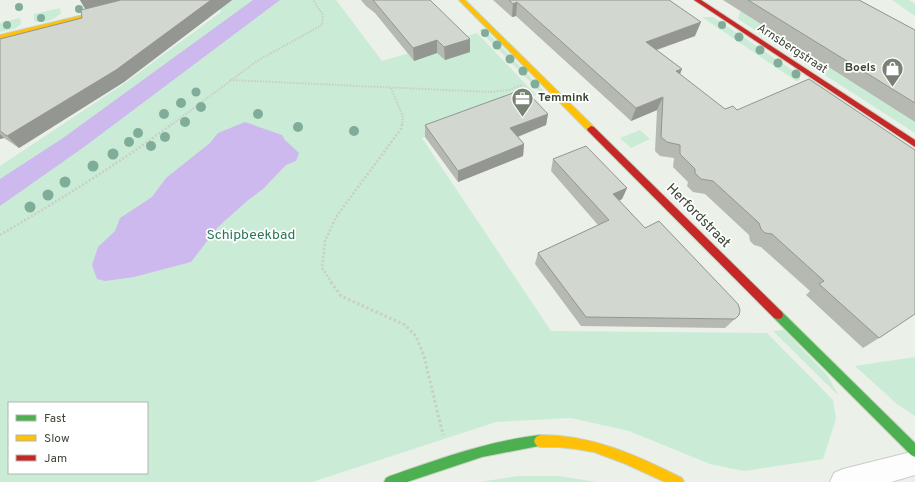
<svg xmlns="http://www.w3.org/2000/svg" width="915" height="482" font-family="Overpass,sans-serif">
<rect width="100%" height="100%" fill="#ebf0e9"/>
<g fill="#caebd6" fill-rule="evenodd">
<path d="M215 0H336L382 61 477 33 536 95 422 138 551 331 767 333 833 400 836 419 823 459 744 471 710 464 629 431 571 418 496 422 312 482H0V166L125 83 221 12ZM9 403H147V473H9Z"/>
<path d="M892 0H909L915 4V16Z"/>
<path d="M60 8 61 13C54 20 44 24 34 21V14Z"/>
<path d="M740 11 915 122V133L738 19Z"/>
<path d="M702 17H713L800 75V80L796 81Z"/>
<path d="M20 18 21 24 14 29 0 32V23Z"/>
<path d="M483 28 546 93 542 94 479 30Z"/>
<path d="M640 130 650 139 631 148 620 138Z"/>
<path d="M784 330 827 375 839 396 773 331Z"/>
<path d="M915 357V416L897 404 855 366Z"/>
<path d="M518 476H559L596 482H480Z"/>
</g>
<g fill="#ceb9ee">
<path d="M253 0H280L84 147 0 206V179L63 138Z"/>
<path d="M245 122 282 135 285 140 299 153 296 161 286 165 263 189 247 201 218 227 191 262 134 277 105 281 97 279 92 265 98 247 115 231 120 218 152 197 166 178 210 143 218 133Z"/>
</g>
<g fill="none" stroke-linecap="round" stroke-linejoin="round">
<defs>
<path id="street" d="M915 451V475L891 482H830L834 473 843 469Z"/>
<g id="fast">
<path d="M778 311 782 312 915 443V457L911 455 774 318 773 315 774 312Z"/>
<path d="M540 435 544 437 546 441 544 445 482 457 407 482H384L386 478 390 476C439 459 488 441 540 435Z"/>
</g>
<g id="slow">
<path d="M146 0H156L0 39V35Z"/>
<path d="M459 0H465L594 127V131H588Z"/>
<path d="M540 435C593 435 636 455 682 478L684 482H665L626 464 594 452 576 449 558 447H540L536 445 534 441 536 437Z"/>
</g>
<g id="jam">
<path d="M694 0H701L915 140V147Z"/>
<path d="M591 126 594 127 782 312 783 315 782 318 778 319 774 318 588 131 587 129Z"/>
</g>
</defs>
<use href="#street" stroke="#c9cec7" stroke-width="2"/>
<use href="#fast" stroke="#c8d2c3" stroke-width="2"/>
<use href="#slow" stroke="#c8d2c3" stroke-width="2"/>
<use href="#jam" stroke="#c8d2c3" stroke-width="2"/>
<g stroke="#cacec7" stroke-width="2" stroke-dasharray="1.5 1.5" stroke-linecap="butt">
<path d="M230 80 489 92 509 90 522 85"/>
<path d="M391 88 403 117 402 125"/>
<path d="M171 125 257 61 322 25 323 15 313 0"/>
</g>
<g stroke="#cacec7" stroke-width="2.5" stroke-dasharray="2 2" stroke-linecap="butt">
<path d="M0 235C59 200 117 165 172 124"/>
<path d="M332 283 322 268 325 241 336 217 401 129 402 124"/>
</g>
<path stroke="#cacec7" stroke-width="3" stroke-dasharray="2.5 2.5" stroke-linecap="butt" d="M331 282 341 296 405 325 416 336 424 356 443 435"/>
<use href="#street" fill="#fcfdfc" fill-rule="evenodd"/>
<use href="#fast" fill="#4caf50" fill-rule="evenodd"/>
<use href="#slow" fill="#ffc107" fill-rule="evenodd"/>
<use href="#jam" fill="#c62828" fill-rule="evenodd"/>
</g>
<g fill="#80ad99">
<circle cx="19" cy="7" r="4"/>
<circle cx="79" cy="9" r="4"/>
<circle cx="41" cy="18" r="4"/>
<circle cx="7" cy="25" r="4"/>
<circle cx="722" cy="25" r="4"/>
<circle cx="485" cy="33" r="4"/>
<circle cx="739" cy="37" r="4.5"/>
<circle cx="497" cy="45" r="4.5"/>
<circle cx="760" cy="50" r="4.5"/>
<circle cx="510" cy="59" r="4.5"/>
<circle cx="778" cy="63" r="4.5"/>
<circle cx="523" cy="71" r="4.5"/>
<circle cx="796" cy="74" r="4.5"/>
<circle cx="535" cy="84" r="4.5"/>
<circle cx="196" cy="92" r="4.5"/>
<circle cx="181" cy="103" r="5"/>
<circle cx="201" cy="107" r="5"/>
<circle cx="164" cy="114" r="5"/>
<circle cx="258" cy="114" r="5"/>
<circle cx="185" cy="122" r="5"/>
<circle cx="298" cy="127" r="5"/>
<circle cx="354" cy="131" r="5"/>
<circle cx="138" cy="133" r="5"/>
<circle cx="165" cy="137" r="5"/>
<circle cx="129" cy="142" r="5"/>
<circle cx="151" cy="146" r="5"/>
<circle cx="113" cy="154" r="5.5"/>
<circle cx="93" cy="166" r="5.5"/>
<circle cx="65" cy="182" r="5.5"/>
<circle cx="48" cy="195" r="5.5"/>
<circle cx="30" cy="207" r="5.5"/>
</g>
<g fill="#b5b9b2">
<path d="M80 0H232L124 82 19 148 4 138 0 139V39L82 18 85 9Z"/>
<path d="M361 0H430L470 52 445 60 437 53 414 61 375 13 366 6Z"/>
<path d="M493 0H669L695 36 657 50 682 69 680 74 879 338 863 348 806 295 810 291 761 247 754 245 750 241 749 235 705 194 693 192 687 186 688 182 673 167 674 158 660 156 655 151 657 110 631 121 516 16 512 17Z"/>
<path d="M723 0H859L915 30V122Z"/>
<path d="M548 114 546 125 518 137 524 144 523 156 458 182 425 137V125Z"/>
<path d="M553 159 627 188 622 199 619 201 645 228 739 315 725 328 581 326 535 264 538 253 598 225 551 171Z"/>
</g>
<g fill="#939691">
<path d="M80 0H128L86 10Z"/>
<path d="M211 0H232L124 82 19 148 7 136Z"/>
<path d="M517 2 516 16 512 17 513 4Z"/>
<path d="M701 22 695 36 641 55 646 42Z"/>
<path d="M470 39V52L445 60 444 47Z"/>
<path d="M437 40V53L414 61 413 48Z"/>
<path d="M682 69 676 83V71Z"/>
<path d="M663 97 657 110 631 121 636 108Z"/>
<path d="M548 114 546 125 509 140 510 128Z"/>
<path d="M0 134 4 138 0 139Z"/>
<path d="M524 144 523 156 458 182V171Z"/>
<path d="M627 188 622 199 608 206 613 194Z"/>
</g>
<g fill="#d2d7cf" stroke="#939691">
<path d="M121 0H211L116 70 7 136 0 131V39L82 18 81 10Z"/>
<path d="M373 0H430L470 39 444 47 437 40 413 48Z"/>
<path d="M509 0H669L701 22 646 42 682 69 676 71 725 109 733 106 737 110 809 79 915 150V314L879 338 819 284 824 281 772 234 765 233 761 229 759 223 713 181 701 179 695 173V169L680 154V145L667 142 661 137 663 97 636 108 517 2 513 4Z"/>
<path d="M748 0H859L915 30V103Z"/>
<path d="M524 89 548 114 510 128 524 144 458 171 425 125Z"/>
<path d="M586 146 627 188 613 194 645 228 659 221 738 304 740 310 739 315 735 319 586 317 538 253 609 220 553 159Z"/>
</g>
<defs>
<symbol id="shop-pin" viewBox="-11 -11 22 30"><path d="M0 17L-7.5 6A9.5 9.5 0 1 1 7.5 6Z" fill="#798274" stroke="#fff"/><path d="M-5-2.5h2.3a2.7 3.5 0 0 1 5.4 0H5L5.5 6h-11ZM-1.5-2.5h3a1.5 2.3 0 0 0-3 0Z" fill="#fff"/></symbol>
<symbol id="office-pin" viewBox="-11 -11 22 30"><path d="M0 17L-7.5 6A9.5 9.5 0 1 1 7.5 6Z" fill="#798274" stroke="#fff"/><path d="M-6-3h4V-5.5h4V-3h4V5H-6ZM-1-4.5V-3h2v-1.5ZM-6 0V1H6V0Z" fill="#fff"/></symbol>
</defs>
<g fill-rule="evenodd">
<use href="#shop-pin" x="880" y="56" width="25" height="34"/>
<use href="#office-pin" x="510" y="86" width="25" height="34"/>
</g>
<g text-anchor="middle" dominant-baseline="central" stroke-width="3.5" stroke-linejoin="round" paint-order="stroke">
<g font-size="12" fill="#3c4635" stroke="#fff">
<text transform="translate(792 49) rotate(33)">Arnsbergstraat</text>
</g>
<g font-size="12" font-weight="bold" fill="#3c4635" stroke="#fff" text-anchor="end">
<text x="876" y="68">Boels</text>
<text x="538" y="98" text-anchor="start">Temmink</text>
</g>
<g font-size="14" fill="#3c4635" stroke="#fff">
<text transform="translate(698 216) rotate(45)">Herfordstraat</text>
</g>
<g font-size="14" fill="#297758" stroke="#fff">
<text x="251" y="235">Schipbeekbad</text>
</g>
</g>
<rect x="8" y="402" width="140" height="72" fill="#ffffff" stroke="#b1b5ae"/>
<rect x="16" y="415" width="20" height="6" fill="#4caf50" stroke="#b1b5ae"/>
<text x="44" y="422" font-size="12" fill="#3c4635">Fast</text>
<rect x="16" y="435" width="20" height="6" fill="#ffc107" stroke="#b1b5ae"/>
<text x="44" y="442" font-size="12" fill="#3c4635">Slow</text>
<rect x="16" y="455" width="20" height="6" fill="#c62828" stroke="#b1b5ae"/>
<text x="44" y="462" font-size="12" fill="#3c4635">Jam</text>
</svg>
